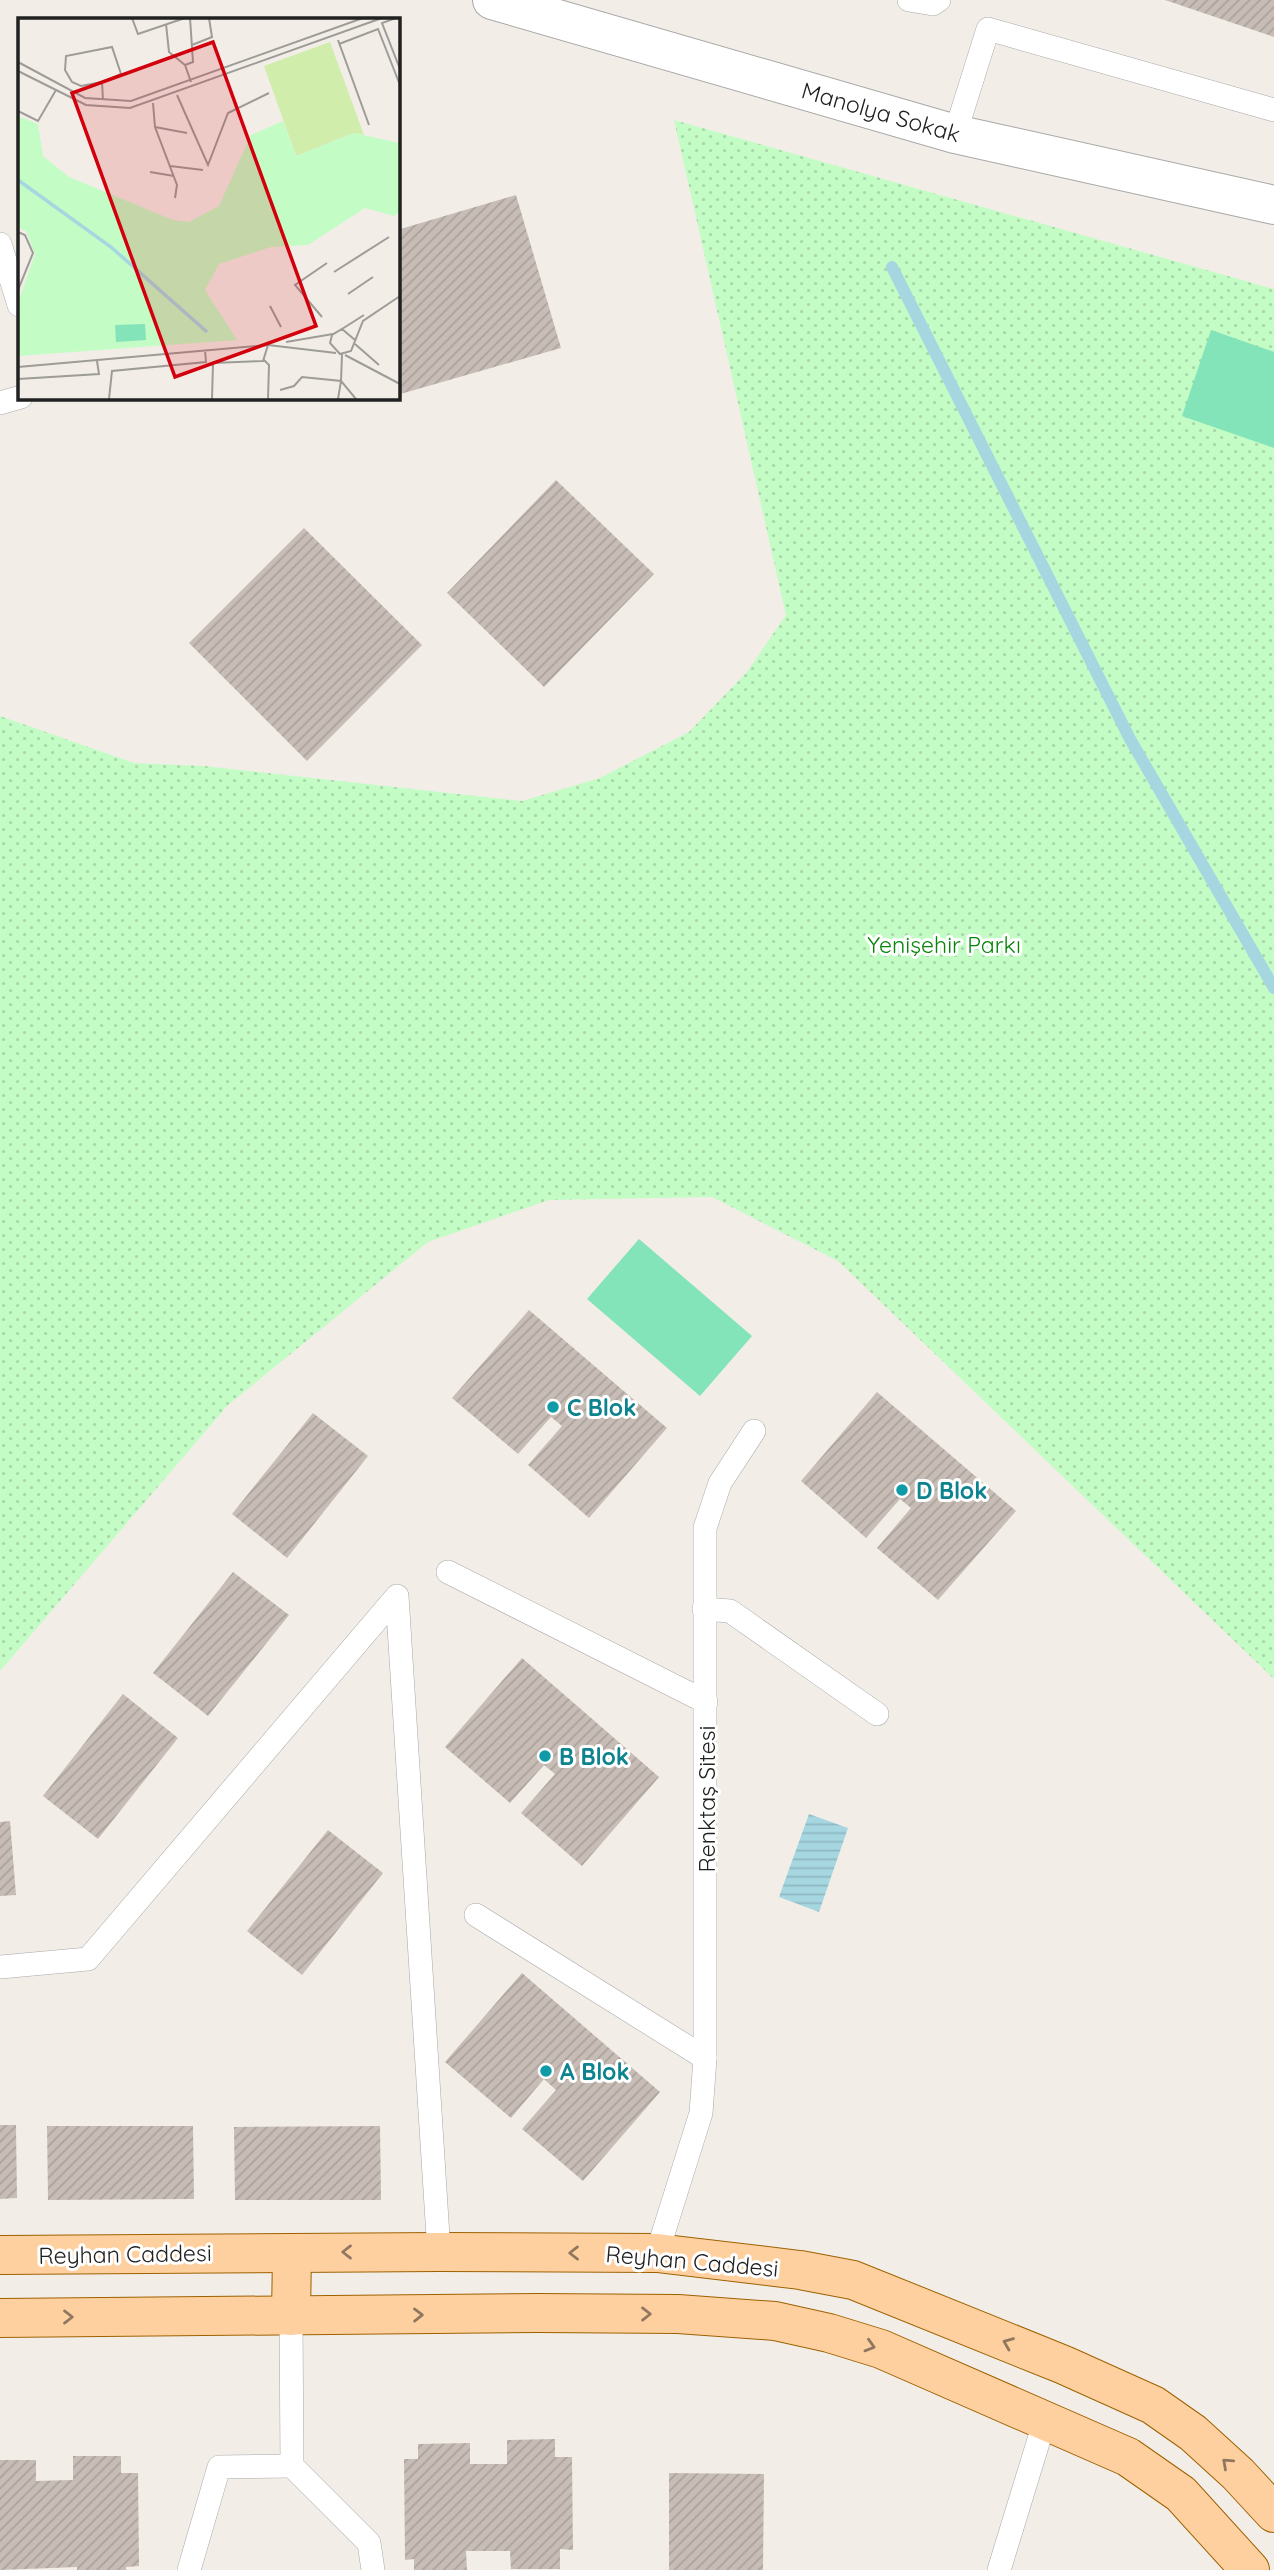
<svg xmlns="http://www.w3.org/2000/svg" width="1274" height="2570" font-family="Quicksand,sans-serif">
<defs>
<pattern id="park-dots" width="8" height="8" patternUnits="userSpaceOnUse" patternTransform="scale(1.75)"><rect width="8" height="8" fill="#c4fcc5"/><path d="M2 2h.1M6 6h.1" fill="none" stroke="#a8d8a9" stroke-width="1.8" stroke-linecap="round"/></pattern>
<pattern id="water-rules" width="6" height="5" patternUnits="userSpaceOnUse" patternTransform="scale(1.75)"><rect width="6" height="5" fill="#a6d7e1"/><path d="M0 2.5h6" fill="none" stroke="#8fb8c1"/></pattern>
<pattern id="building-hatch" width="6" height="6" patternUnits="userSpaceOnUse" patternTransform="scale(1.75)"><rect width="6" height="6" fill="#c7bdb6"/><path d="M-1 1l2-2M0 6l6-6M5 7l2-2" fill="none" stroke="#aba29c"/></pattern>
</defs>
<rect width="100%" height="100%" fill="#f2eee7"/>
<path fill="url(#park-dots)" d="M674 120 1274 289V1679L838 1261 712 1197 549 1200 428 1242 228 1405 0 1671V716L134 763 204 766 522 801 600 778 689 732 747 672 786 615Z"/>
<g fill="#83e3b9">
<path d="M1211 330 1274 352V448L1182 416Z"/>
<path d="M639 1239 752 1336 700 1396 587 1299Z"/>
</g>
<path fill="url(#water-rules)" d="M809 1814 848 1828 819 1912 779 1897Z"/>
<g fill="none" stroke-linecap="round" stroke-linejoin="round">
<path stroke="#a6d7e1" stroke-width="12" d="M892 267 1130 739 1274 988"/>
</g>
<g fill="url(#building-hatch)">
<path d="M1165 0H1274V37Z"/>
<path d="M516 195 561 348 397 395V230Z"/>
<path d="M556 480 654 574 544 687 447 593Z"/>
<path d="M304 528 422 645 307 761 189 643Z"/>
<path d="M529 1310 667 1428 589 1518 528 1465 562 1426 551 1417 518 1454 452 1398Z"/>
<path d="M877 1392 1016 1511 938 1600 877 1548 911 1508 900 1499 866 1538 801 1481Z"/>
<path d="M313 1413 368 1456 287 1558 232 1514Z"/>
<path d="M233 1572 289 1615 208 1716 153 1673Z"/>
<path d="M522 1658 659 1777 582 1866 521 1813 555 1774 544 1765 510 1803 445 1747Z"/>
<path d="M123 1694 178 1738 98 1839 43 1796Z"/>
<path d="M10 1821 16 1895 0 1896V1822Z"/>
<path d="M328 1830 383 1873 302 1975 247 1931Z"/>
<path d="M522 1973 660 2092 583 2181 522 2129 556 2090 544 2079 511 2118 445 2062Z"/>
<path d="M0 2125H16L17 2198 0 2199Z"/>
<path d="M47 2126H193L194 2199 48 2200Z"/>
<path d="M380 2126 381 2200H235L234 2127Z"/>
<path d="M555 2439V2457H572L573 2550 560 2549V2569H511L510 2551H466L467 2570H414V2559L405 2560 404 2459H418V2444L470 2443V2464H507V2440Z"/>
<path d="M73 2456H121V2473H138L139 2566 126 2567V2570H77V2567L0 2570V2460H36V2481L73 2480Z"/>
<path d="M669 2473 764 2474 763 2570H669Z"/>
</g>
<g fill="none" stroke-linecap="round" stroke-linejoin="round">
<defs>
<g id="service">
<path d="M909 0 933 4 939 0"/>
<path d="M955 134 988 29 1274 110"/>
<path d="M0 244 19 305"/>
<path d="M0 403 21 397"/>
<path d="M448 1572 706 1702"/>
<path d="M704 1609 730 1611 877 1714"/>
<path d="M476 1915 705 2058"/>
<path d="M0 1967 88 1959 397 1596 439 2252"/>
<path d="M657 2253 701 2113 705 2058V1528L720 1483 754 1431"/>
<path d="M291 2316 292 2466 369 2543 373 2570"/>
<path d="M189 2570 219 2467 292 2466"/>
<path d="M999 2570 1045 2420"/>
</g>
<path id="minor" d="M492 0 955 134 1274 205"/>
<g id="primary">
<path d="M0 2255 439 2252 657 2253 800 2270 853 2280 1064 2365 1153 2405 1193 2433 1238 2474 1274 2513"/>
<path d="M291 2316 292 2253"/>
<path d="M0 2318 538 2313 678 2314 775 2321 829 2333 881 2349 1128 2457 1181 2494 1250 2570"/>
</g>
</defs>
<use href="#service" stroke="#a8a8a8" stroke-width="24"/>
<use href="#minor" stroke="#a8a8a8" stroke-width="40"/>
<use href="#primary" stroke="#9e6100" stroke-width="40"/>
<use href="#service" stroke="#fff" stroke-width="23"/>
<use href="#minor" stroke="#fff" stroke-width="38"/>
<use href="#primary" stroke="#ffd09f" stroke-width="38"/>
</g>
<defs><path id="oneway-chevron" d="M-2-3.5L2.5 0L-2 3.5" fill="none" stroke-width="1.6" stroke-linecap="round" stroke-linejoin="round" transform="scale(1.75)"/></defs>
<g stroke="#907860">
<use href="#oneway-chevron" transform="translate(347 2252) rotate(180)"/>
<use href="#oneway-chevron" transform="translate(574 2253) rotate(-180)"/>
<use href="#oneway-chevron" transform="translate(646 2314)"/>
<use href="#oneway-chevron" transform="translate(418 2315) rotate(-1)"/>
<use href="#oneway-chevron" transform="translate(68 2317)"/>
<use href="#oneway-chevron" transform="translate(1008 2343) rotate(-158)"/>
<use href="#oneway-chevron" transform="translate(870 2346) rotate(17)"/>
<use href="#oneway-chevron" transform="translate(1227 2463) rotate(-138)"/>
</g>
<g fill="#0f9aa8" stroke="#fff" stroke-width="2.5">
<circle cx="553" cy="1407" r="7"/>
<circle cx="902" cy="1490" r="7"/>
<circle cx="545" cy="1756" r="7"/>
<circle cx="546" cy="2071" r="7"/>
</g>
<g text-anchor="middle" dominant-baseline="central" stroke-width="6" stroke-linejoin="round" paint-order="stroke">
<g font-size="23" fill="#212121" stroke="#fff">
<text transform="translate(881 112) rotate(16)">Manolya Sokak</text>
<text transform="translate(706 1799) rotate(-90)">Renktaş Sitesi</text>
<text transform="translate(125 2254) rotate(-1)">Reyhan Caddesi</text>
<text transform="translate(692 2261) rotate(5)">Reyhan Caddesi</text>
</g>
<g font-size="23" fill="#07870a" stroke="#fff">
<text x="944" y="944">Yenişehir Parkı</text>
</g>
<g font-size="23" font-weight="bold" fill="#0d838f" stroke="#fff" text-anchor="start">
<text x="567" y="1407">C Blok</text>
<text x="916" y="1490">D Blok</text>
<text x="559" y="1756">B Blok</text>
<text x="560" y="2071">A Blok</text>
</g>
</g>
<g transform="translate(18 18)">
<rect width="382" height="382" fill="#f2eee7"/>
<path d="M312 24 346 117 336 115 278 138 246 48Z" fill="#d0edac"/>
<path d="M0 98 20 106 25 138 51 159 155 202 171 204 201 188 233 117 265 103 278 138 336 115 381 125V194L376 198 347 190 290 227 253 229 201 246 187 272 219 322 0 338V285L17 236 8 213 0 210Z" fill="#c4fcc5"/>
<path d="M127 306 128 322 98 324 97 307Z" fill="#83e3b9"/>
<path fill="none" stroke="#a6d7e1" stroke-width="3.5" d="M0 162 93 229 189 314"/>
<path fill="none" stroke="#9e9c98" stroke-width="2" d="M114 0 120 16 167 0M378 0 364 5 382 51M148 6 151 34 167 47 173 64M320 22 351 107M321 26 360 11 382 67M174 27 194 19 191 0M0 44 67 80 113 83 345 0M167 47 175 44 172 0M0 53 68 87 112 90 364 0M84 64 63 68 54 64 47 52 48 38 94 29 103 56 84 64 85 82M159 77 190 147 210 95 251 75M135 85 137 109 159 167 157 180M0 93 20 103 38 72M137 109 169 115M152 148 185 152M132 154 156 158M0 214 7 217 15 235 0 272M316 254 371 219M330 276 355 259M252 288 263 309M304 299 277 267 309 245M324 311 346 297M337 322 324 311 314 317 312 325 322 336 333 333 345 303 382 278M268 324 315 316M337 326 361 347M324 336 323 363 338 381M327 337 382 366M246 342 251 347 250 381M0 349 250 327 318 335M0 361 81 356 79 343M262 372 276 368 284 359 323 363 320 381M91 381 94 353 188 344 187 332M194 381 195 345 245 343 250 327"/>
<path fill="#d2000c" fill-opacity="0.15" stroke="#d2000c" stroke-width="3.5" d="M195 24 298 308 157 359 54 75Z"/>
<rect width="382" height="382" fill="none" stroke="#212121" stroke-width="3.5"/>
</g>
</svg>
